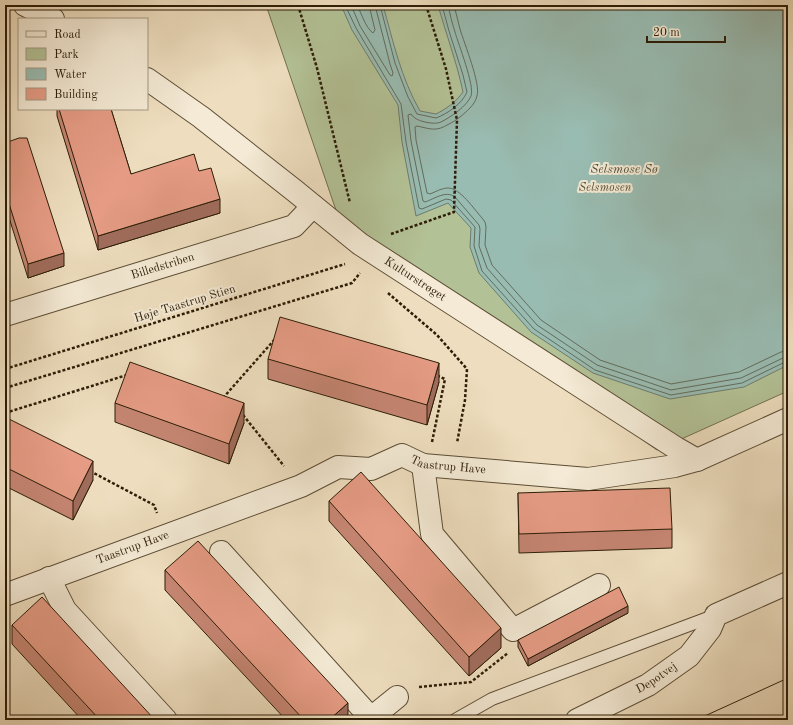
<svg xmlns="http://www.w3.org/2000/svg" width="793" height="725" font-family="'Old Standard TT',serif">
<rect width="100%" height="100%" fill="#eedebf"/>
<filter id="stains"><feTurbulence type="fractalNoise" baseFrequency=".005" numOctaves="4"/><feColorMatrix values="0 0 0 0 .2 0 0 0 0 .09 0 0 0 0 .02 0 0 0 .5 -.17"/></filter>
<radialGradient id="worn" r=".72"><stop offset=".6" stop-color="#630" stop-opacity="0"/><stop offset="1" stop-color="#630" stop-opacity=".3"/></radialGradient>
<path fill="#b3c296" stroke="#70704e" d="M266 5H788V391L657 450 341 225Z"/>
<path fill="#99bcb2" stroke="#6d7c6e" d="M341 5H383C393 41 401 78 420 111L436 114C446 109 456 102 463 92 457 63 446 34 438 5H788V365L744 387 670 399 593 373 531 332 479 273 470 247 471 228 448 203 416 216 402 142 398 105 352 30Z"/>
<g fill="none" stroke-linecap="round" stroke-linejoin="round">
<g stroke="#626c5c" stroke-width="1">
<path d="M345 5 356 28 401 104 406 142 419 208 422 209 446 199 451 200 475 227 474 246 482 271 534 329 595 370 671 395 742 383 785 362H788"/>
<path d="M351 5 360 26 390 75 392 76 393 73 390 64 375 5"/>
<path d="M357 5C362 14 365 27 373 33L375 30 369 5"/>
<path d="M380 5 395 63 408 97 417 114 436 118C447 114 462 104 467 92L463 75 449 31 442 5"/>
<path d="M448 5C450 14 452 23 455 32 458 43 475 86 471 96 467 106 451 117 441 122 436 125 420 122 415 118 413 117 412 115 411 114L408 115 411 141 423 201 425 202C434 199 446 190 455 197L479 225 480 229 479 246 487 268 537 325 597 365 671 390 741 378 783 358 788 357"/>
<path d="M454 5C456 13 458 21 460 29 464 43 481 84 477 96 475 105 466 112 460 117 456 120 453 122 449 124 436 132 431 129 417 126L415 127 416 140 427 193 430 194C435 192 442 188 448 188 460 188 474 209 482 218L485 222 486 227 485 245 492 265 541 320 600 360 671 384 739 372 781 352 788 351"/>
</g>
<defs>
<path id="service" d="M455 720 492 699 716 615"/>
<g id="minor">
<path d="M25 5 53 19"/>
<path id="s1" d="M147 79 201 117 295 191 360 244 676 448 697 460"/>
<path id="s2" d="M5 315 294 226 313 206"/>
<path d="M423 465 432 534 513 630 599 585"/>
<path d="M221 552 371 718 397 697"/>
<path d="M49 578 65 610 166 720"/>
<path id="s3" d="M5 595 301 486 338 467 371 469 402 455 423 465 588 479 675 466 697 460 788 419"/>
<path id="s4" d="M577 720 648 685 689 656 710 629 716 615 788 583"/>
</g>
</defs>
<use href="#service" stroke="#5c4d35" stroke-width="14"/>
<use href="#minor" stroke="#5c4d35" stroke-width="24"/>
<g stroke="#2c1d07" stroke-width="2.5" stroke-dasharray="3 2" stroke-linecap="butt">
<path d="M298 5 317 68 350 203"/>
<path d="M391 234 454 212 457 120 446 69 426 5"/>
<path d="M388 293 437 335 467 369 465 400 457 443"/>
<path d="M5 369 345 264"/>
<path d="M5 388 352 283 360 273"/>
<path d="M223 398 275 339"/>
<path d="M5 413 127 375"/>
<path d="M243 415 284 466"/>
<path d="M432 442 445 379 438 376"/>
<path d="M90 471 154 505 157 513"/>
<path d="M419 687 471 682 508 653"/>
</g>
<use href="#service" stroke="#f4ead5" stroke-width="12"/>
<use href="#minor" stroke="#f4ead5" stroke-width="22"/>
<path stroke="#2c1d07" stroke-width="1" d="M696 720 788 678"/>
</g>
<g fill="#c58572" stroke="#2c1d07">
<path d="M57 109H111L131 174 199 171 220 213 98 250 57 116Z"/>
<path d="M5 143 64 266 28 278 6 208Z"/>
<path d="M268 359 439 382 427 425 268 379Z"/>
<path d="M115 403 244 423 229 464 115 422Z"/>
<path d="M5 417 93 480 73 520 5 486Z"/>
<path d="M518 493 672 529V548L519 553Z"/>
<path d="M329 501 501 648 469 676 329 521Z"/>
<path d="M165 570 348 720H286L165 590Z"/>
<path d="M628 613 528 666 518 647V640Z"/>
<path d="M12 625 155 720H82L12 644Z"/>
</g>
<g fill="#a06c5c" stroke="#2c1d07">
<path d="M6 194V208H5V195Z"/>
<path d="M220 199V213L98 250V236Z"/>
<path d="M64 253V266L28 278V264Z"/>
<path d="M439 363V382L427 425V405Z"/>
<path d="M244 403V423L229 464V444Z"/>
<path d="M93 461V480L73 520V501Z"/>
<path d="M628 606V613L528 666V659Z"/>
<path d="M501 628V648L469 676V657Z"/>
<path d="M348 703V720H329Z"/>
</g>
<g fill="#e59b84" stroke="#2c1d07">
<path d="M59 109H111L131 174 194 154 199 171 211 168 220 199 98 236Z"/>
<path d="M19 138H27L64 253 28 264 6 194 5 195V143Z"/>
<path d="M280 317 439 363 427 405 268 359Z"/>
<path d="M130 362 244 403 229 444 115 403Z"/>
<path d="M5 417 93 461 73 501 5 467Z"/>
<path d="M361 472 501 628 469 657 329 501Z"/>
<path d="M670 488 672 529 519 534 518 493Z"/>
<path d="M198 541 348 703 329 720H304L165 570Z"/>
<path d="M619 587 628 606 528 659 518 640Z"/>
<path d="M42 597 155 720H100L12 625Z"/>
</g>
<g text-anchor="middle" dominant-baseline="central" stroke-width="4" stroke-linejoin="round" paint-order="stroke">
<g font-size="12" font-style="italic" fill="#544f32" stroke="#f4ead5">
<text x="605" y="188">Selsmosen</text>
</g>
<g font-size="12" fill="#2c1d07" stroke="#f4ead5">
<text stroke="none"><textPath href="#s2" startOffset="165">Billedstriben</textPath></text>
<text stroke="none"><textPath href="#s1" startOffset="335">Kulturstrøget</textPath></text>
<text transform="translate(185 304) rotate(-17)">Høje Taastrup Stien</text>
<text stroke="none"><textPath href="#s3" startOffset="472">Taastrup Have</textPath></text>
<text stroke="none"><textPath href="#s3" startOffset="136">Taastrup Have</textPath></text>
<text stroke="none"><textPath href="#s4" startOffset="90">Depotvej</textPath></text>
</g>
<g font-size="13" font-style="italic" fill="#4d4d3a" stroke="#f4ead5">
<text x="624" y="169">Selsmose Sø</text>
</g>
</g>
<rect width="793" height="725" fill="none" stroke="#eedebf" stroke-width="20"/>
<rect x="6" y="6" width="781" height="713" fill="none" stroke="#2c1d07" stroke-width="2"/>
<rect x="10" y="10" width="773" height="705" fill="none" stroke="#2c1d07"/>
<rect x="18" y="18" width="130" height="92" fill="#f4ead5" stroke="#a49883"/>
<rect x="26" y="31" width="20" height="6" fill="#f4ead5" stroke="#a49883"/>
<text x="54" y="38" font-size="12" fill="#2c1d07">Road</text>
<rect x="26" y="48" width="20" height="12" fill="#b3c296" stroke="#a49883"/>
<text x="54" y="58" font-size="12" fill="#2c1d07">Park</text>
<rect x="26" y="68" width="20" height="12" fill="#99bcb2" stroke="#a49883"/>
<text x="54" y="78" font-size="12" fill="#2c1d07">Water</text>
<rect x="26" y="88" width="20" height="12" fill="#e59b84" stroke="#a49883"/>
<text x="54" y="98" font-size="12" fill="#2c1d07">Building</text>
<path d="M647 36v6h78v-6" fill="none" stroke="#2c1d07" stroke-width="2"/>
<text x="653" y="36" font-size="12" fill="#2c1d07" stroke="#f4ead5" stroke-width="3" paint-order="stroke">20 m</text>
<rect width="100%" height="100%" filter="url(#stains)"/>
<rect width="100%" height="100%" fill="url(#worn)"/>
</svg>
